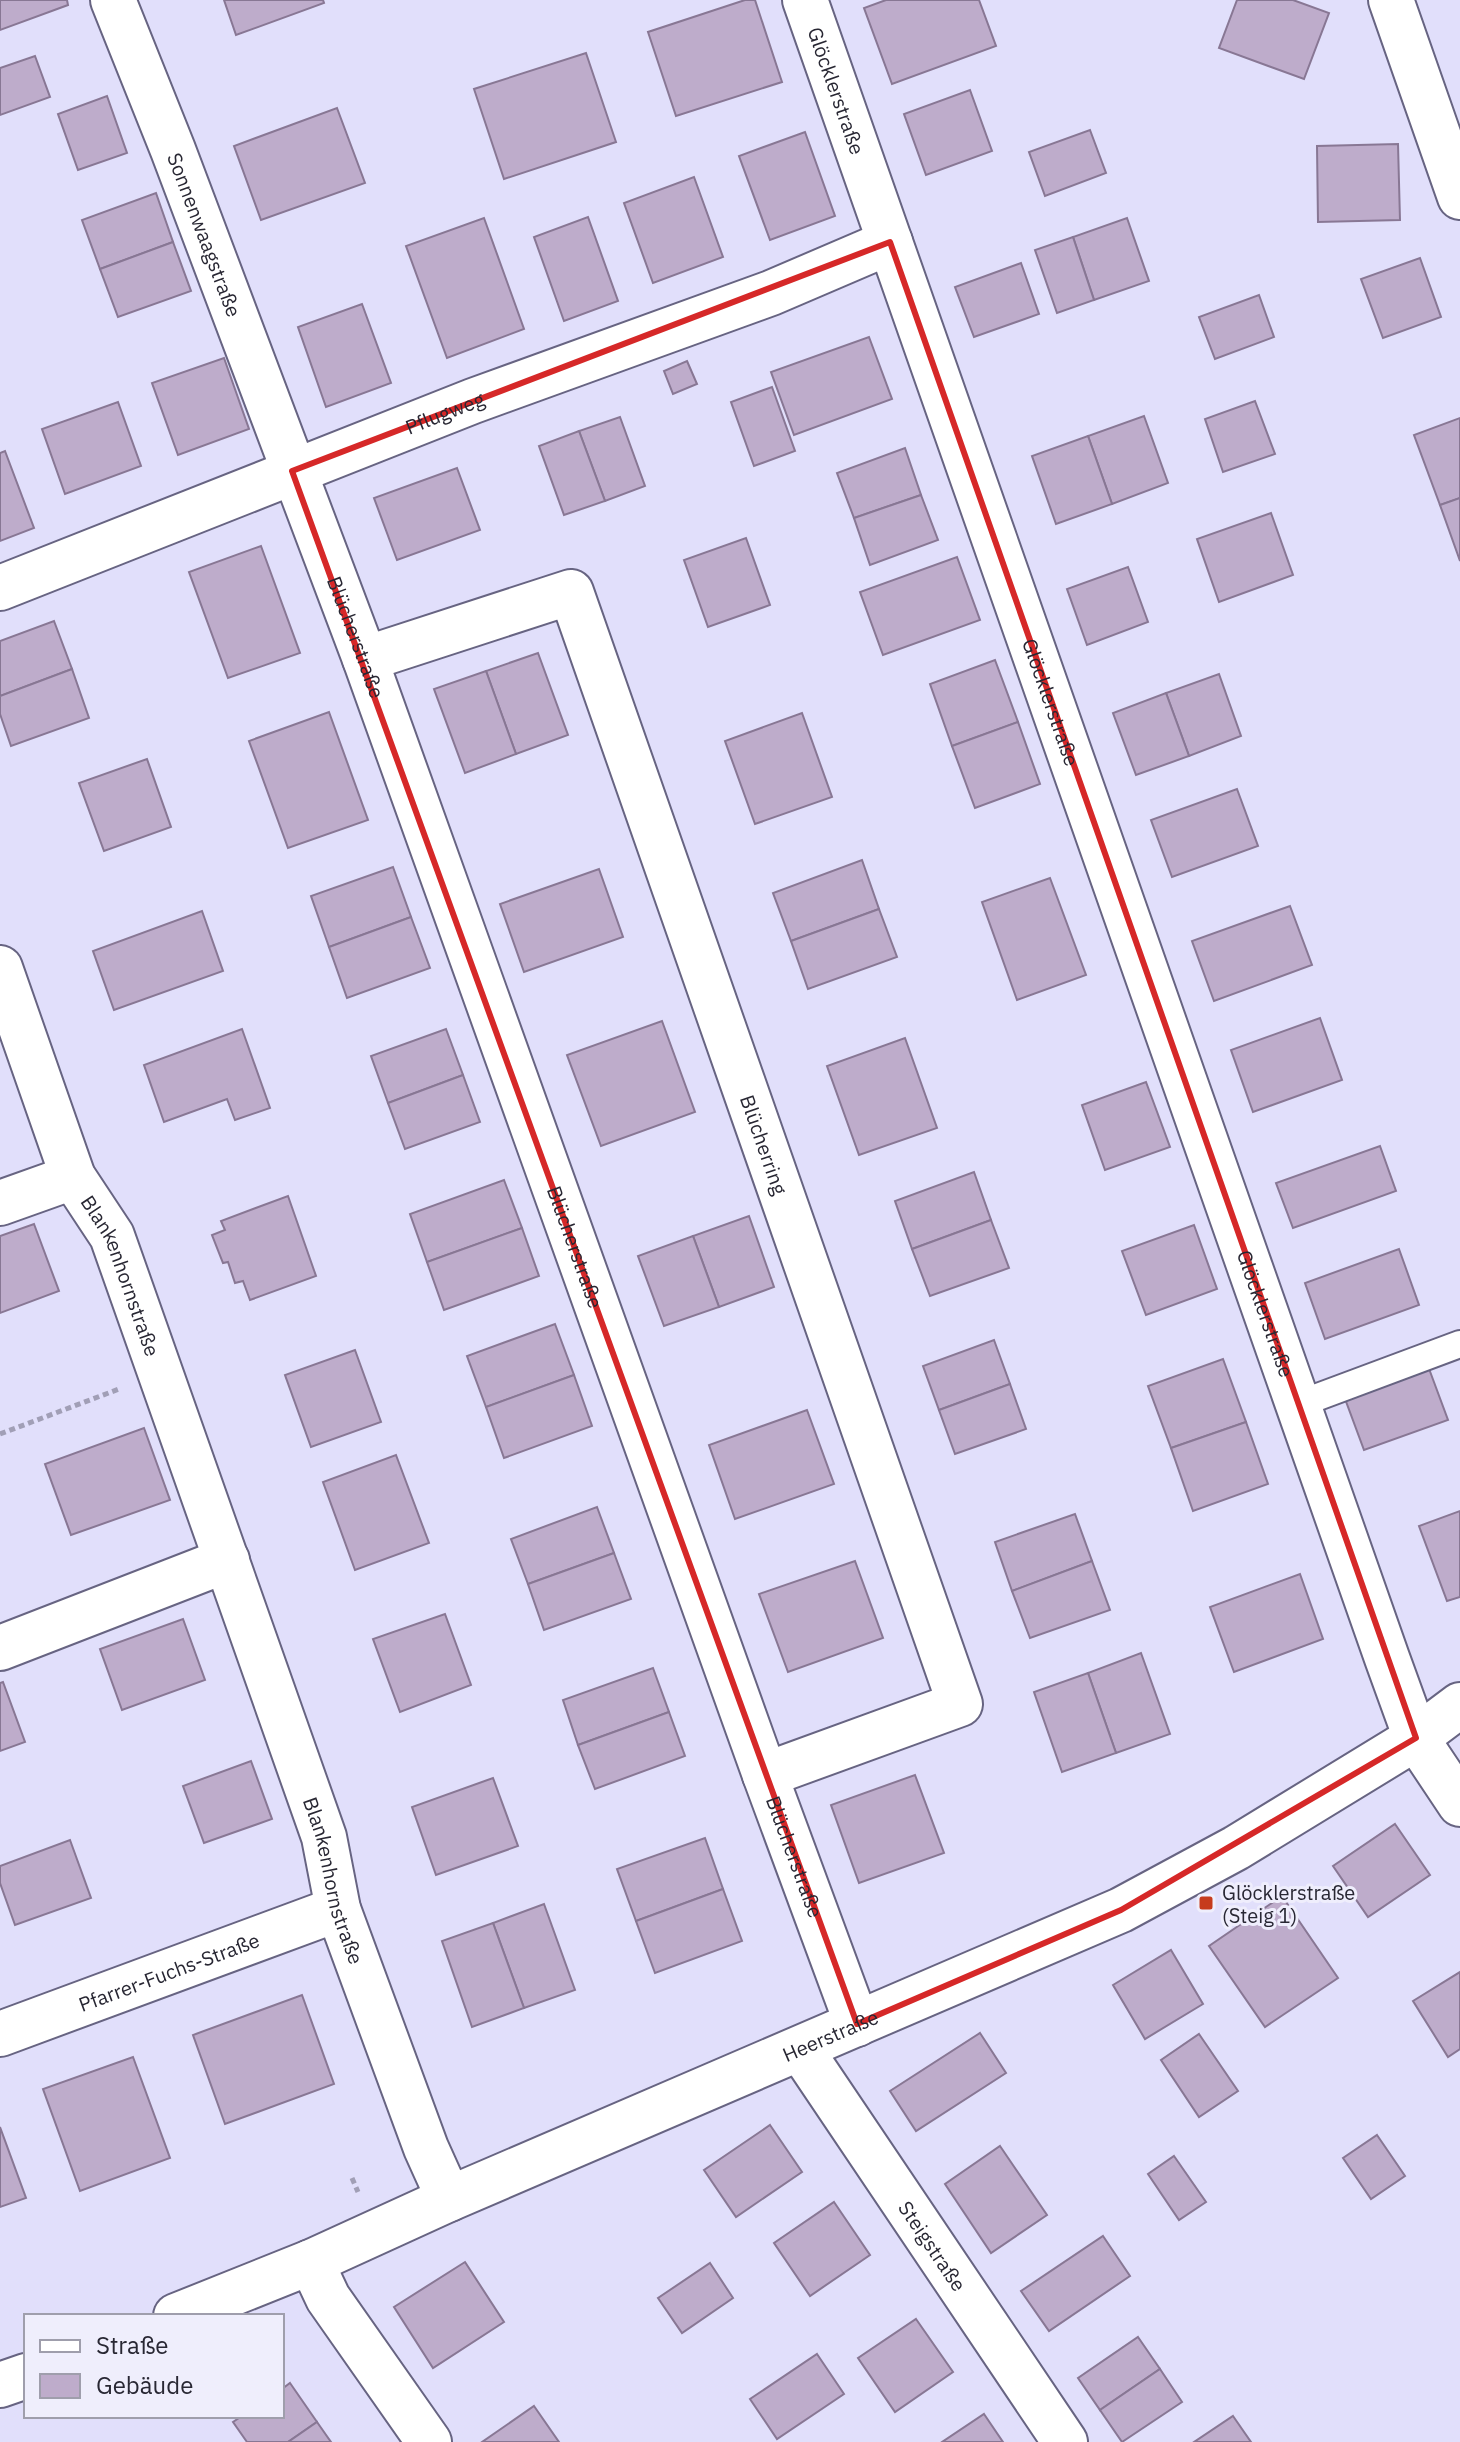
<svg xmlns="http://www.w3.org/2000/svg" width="1460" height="2442" font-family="'IBM Plex Sans',sans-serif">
<rect width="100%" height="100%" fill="#e1dffb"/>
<g fill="#beaccb" stroke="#887794" stroke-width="2">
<path d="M0 0H67L68 5 0 30Z"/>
<path d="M224 0H323L324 3 236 35Z"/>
<path d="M745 0H755L782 82 676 116 648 32Z"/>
<path d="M886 0H979L996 46 892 84 864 8Z"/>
<path d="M1237 0H1293L1329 13 1304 79 1219 48Z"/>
<path d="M586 53 616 142 504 179 474 89Z"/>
<path d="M35 56 50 97 0 115V68Z"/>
<path d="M970 90 992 151 926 175 904 114Z"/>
<path d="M107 96 127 153 78 170 58 114Z"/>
<path d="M337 108 365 183 261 220 234 146Z"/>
<path d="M1090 130 1106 173 1045 196 1029 152Z"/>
<path d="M805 132 835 216 770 240 739 156Z"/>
<path d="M1398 144 1400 220 1318 222 1317 146Z"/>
<path d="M694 177 723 257 653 283 624 203Z"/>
<path d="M156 193 173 242 100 269 82 220Z"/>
<path d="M588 217 618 301 564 321 534 237Z"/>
<path d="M484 218 524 329 447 358 406 246Z"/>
<path d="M1127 218 1149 281 1094 300 1073 237Z"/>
<path d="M1073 237 1094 300 1057 313 1035 250Z"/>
<path d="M173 242 191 291 118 317 100 269Z"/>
<path d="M1420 258 1441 317 1383 338 1361 279Z"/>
<path d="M1021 263 1039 314 974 337 955 287Z"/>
<path d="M1259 295 1274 337 1215 359 1199 317Z"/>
<path d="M362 304 391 383 326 407 298 327Z"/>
<path d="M869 337 892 399 794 435 771 372Z"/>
<path d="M224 358 249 429 178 455 152 383Z"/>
<path d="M687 361 697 384 673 394 664 371Z"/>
<path d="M772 387 795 451 754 466 731 402Z"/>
<path d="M1255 401 1275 454 1223 472 1205 419Z"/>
<path d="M118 402 141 466 65 494 42 429Z"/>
<path d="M1144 416 1168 483 1112 504 1088 436Z"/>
<path d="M620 417 645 486 605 501 579 431Z"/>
<path d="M1460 418V498L1440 505 1414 435Z"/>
<path d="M579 431 605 501 564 515 539 446Z"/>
<path d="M1088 436 1112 504 1056 524 1032 456Z"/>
<path d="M905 448 921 495 854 518 837 473Z"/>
<path d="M5 451 34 528 0 541V453Z"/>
<path d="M457 468 480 530 397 560 374 498Z"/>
<path d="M921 495 938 540 870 565 854 518Z"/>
<path d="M1460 498V561L1440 505Z"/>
<path d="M1271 513 1293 575 1219 602 1197 539Z"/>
<path d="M746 538 770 605 708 627 684 560Z"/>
<path d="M261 546 300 653 228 678 189 572Z"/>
<path d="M957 557 980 620 883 655 860 592Z"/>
<path d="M1128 567 1148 622 1087 645 1067 589Z"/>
<path d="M54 621 72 669 0 696V641Z"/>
<path d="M538 653 568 735 516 754 486 671Z"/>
<path d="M995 660 1018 722 952 746 930 684Z"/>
<path d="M72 669 89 718 11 746 0 714V696Z"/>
<path d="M486 671 516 754 465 773 434 689Z"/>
<path d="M1219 674 1241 736 1189 756 1166 693Z"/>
<path d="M1166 693 1189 756 1136 775 1113 713Z"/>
<path d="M329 712 368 820 288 848 249 741Z"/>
<path d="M802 713 832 797 755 824 725 741Z"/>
<path d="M1018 722 1040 784 975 808 952 746Z"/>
<path d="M147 759 171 827 104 851 79 783Z"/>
<path d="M1237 789 1258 846 1172 877 1151 820Z"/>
<path d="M862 860 879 909 791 941 773 893Z"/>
<path d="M393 867 411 917 329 947 311 896Z"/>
<path d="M599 869 623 937 524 972 500 904Z"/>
<path d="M1050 878 1086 975 1017 1000 982 902Z"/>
<path d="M1290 906 1312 965 1214 1001 1192 941Z"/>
<path d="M879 909 897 957 808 989 791 941Z"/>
<path d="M202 911 223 971 114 1010 93 951Z"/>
<path d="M411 917 430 968 347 998 329 947Z"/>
<path d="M1320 1018 1342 1080 1253 1112 1231 1050Z"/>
<path d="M662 1021 695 1112 601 1146 567 1055Z"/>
<path d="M242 1029 270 1108 235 1120 227 1099 164 1122 144 1065Z"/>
<path d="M446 1029 463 1075 388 1103 371 1056Z"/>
<path d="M905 1038 937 1128 859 1155 827 1066Z"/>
<path d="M463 1075 480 1122 405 1149 388 1103Z"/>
<path d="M1146 1082 1170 1147 1105 1170 1082 1105Z"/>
<path d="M1380 1146 1396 1191 1293 1228 1276 1183Z"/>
<path d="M974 1172 991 1220 912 1249 895 1201Z"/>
<path d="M504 1180 522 1228 427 1262 410 1214Z"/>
<path d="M288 1196 316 1276 250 1300 243 1281 235 1283 228 1262 223 1263 212 1235 225 1230 221 1221Z"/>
<path d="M749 1216 774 1287 719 1307 693 1236Z"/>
<path d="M991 1220 1009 1268 930 1296 912 1249Z"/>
<path d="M34 1224 59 1291 0 1313V1236Z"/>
<path d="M1194 1225 1217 1289 1146 1315 1122 1251Z"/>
<path d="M522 1228 539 1276 444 1310 427 1262Z"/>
<path d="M693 1236 719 1307 664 1326 638 1256Z"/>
<path d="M1399 1249 1419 1305 1325 1339 1305 1283Z"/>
<path d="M555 1324 574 1375 486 1407 467 1356Z"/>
<path d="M994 1340 1010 1384 939 1410 923 1366Z"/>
<path d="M355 1350 381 1422 311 1447 285 1375Z"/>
<path d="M1223 1359 1246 1422 1171 1448 1148 1386Z"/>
<path d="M1428 1366 1448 1420 1364 1450 1344 1396Z"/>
<path d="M574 1375 592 1426 504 1458 486 1407Z"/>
<path d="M1010 1384 1026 1429 955 1454 939 1410Z"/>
<path d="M807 1410 834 1484 735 1519 709 1445Z"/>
<path d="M1246 1422 1268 1484 1193 1511 1171 1448Z"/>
<path d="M144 1428 170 1500 71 1535 45 1464Z"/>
<path d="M396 1455 429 1543 355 1570 323 1482Z"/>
<path d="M597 1507 614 1553 528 1584 511 1539Z"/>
<path d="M1460 1511V1597L1447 1601 1419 1526Z"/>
<path d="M1075 1514 1092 1561 1012 1591 995 1542Z"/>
<path d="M614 1553 631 1599 544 1630 528 1584Z"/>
<path d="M855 1561 883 1638 788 1672 759 1594Z"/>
<path d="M1092 1561 1110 1610 1030 1638 1012 1591Z"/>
<path d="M1300 1574 1323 1639 1234 1672 1210 1607Z"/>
<path d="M445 1614 471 1685 400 1712 373 1639Z"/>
<path d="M183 1619 205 1680 122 1710 100 1649Z"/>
<path d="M1141 1653 1170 1734 1116 1753 1088 1673Z"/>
<path d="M653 1668 669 1712 578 1745 563 1700Z"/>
<path d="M1088 1673 1116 1753 1062 1772 1034 1692Z"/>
<path d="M3 1682 25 1742 0 1751V1683Z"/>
<path d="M669 1712 685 1756 595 1789 578 1745Z"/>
<path d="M251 1761 272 1819 204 1843 183 1786Z"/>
<path d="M915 1775 944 1853 859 1883 831 1805Z"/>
<path d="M493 1778 518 1846 436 1875 412 1807Z"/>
<path d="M1395 1824 1430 1875 1368 1917 1333 1866Z"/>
<path d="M705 1838 723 1889 636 1921 617 1869Z"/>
<path d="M70 1840 91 1898 15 1925 0 1883V1866Z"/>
<path d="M723 1889 742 1941 655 1973 636 1921Z"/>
<path d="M1282 1896 1338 1978 1265 2027 1209 1946Z"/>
<path d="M544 1904 575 1990 524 2008 493 1923Z"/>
<path d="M493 1923 524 2008 472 2027 442 1941Z"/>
<path d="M1171 1950 1203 2004 1145 2039 1113 1985Z"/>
<path d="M1460 1972V2049L1448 2057 1413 2001Z"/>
<path d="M302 1995 334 2084 225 2124 193 2035Z"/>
<path d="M980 2033 1006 2073 916 2131 890 2091Z"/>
<path d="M1199 2034 1238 2091 1199 2117 1161 2060Z"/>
<path d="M133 2057 170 2158 80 2191 43 2089Z"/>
<path d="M770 2125 802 2172 736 2217 704 2170Z"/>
<path d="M0 2127 26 2198 0 2207Z"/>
<path d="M1377 2135 1405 2176 1371 2199 1343 2158Z"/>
<path d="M1000 2146 1047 2215 991 2253 945 2184Z"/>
<path d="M1174 2156 1206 2202 1179 2220 1148 2174Z"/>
<path d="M834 2202 870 2255 810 2296 774 2243Z"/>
<path d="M1103 2236 1130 2276 1049 2331 1021 2291Z"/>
<path d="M465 2262 504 2322 433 2368 394 2307Z"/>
<path d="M710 2263 733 2298 682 2333 658 2298Z"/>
<path d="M916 2319 953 2372 895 2412 858 2358Z"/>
<path d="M1138 2337 1160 2369 1100 2410 1078 2378Z"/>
<path d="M817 2354 844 2394 777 2439 750 2399Z"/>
<path d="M1160 2369 1182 2402 1122 2442 1100 2410Z"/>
<path d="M290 2383 317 2422 288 2442H247L233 2422 242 2416H282V2389Z"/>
<path d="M534 2406 559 2442H482Z"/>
<path d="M984 2414 1003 2442H942Z"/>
<path d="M1233 2416 1251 2442H1194Z"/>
<path d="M317 2422 331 2442H288Z"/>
</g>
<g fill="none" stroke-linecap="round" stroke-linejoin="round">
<defs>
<path id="lane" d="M1299 1404 1460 1344"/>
<g id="street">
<path id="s1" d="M113 0 173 150 365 659 765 1775 857 2024"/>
<path id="s2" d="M805 0 1387 1658 1416 1738 1460 1804"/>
<path d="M1391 0 1460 197"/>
<path id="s3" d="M0 588 473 401 771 293 890 242"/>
<path id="s4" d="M365 659 571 592 960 1704 765 1775"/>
<path id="s5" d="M0 968 73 1177 112 1236 324 1837 338 1909 426 2148 449 2199"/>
<path d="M0 1203 73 1177"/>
<path d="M0 1648 227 1560"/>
<path id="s6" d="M0 2034 338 1909"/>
<path id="s7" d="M801 2050 1065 2442"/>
<path d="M311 2262 328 2298 429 2442"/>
</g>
<g id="secondary">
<path id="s8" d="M176 2316 311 2262 449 2199 1121 1910 1236 1848 1416 1738 1460 1705"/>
<path d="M0 2385 26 2376"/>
</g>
</defs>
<use href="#lane" stroke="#676482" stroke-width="30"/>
<use href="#street" stroke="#676482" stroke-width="48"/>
<use href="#secondary" stroke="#676482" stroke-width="48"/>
<g stroke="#a19fb6" stroke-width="5" stroke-dasharray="6 4" stroke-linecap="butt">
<path d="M0 1434 119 1389"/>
<path d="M352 2178 358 2192"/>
</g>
<use href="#lane" stroke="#fff" stroke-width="26"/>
<use href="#street" stroke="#fff" stroke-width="44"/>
<use href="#secondary" stroke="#fff" stroke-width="44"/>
</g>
<path fill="none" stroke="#d62828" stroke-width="6" stroke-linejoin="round" d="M890 242 1416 1738 1121 1910 857 2024 292 471Z"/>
<rect fill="#c63b1d" stroke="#efeefc" stroke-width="3" x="1198" y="1895" width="16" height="16" rx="4"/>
<g text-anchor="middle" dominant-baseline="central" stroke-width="6" stroke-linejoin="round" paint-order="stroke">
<g font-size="20" fill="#282733" stroke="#efeefc">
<text stroke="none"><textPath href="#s2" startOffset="96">Glöcklerstraße</textPath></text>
<text stroke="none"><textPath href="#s1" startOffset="252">Sonnenwaagstraße</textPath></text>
<text stroke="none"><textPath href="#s3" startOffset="478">Pflugweg</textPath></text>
<text stroke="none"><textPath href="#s1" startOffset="682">Blücherstraße</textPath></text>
<text stroke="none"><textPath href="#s2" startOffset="744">Glöcklerstraße</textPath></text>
<text stroke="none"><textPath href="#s4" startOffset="802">Blücherring</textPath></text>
<text stroke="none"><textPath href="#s1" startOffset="1330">Blücherstraße</textPath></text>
<text stroke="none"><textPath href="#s5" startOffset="332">Blankenhornstraße</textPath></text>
<text stroke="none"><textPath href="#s2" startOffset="1392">Glöcklerstraße</textPath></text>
<text stroke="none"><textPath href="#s1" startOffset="1978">Blücherstraße</textPath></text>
<text stroke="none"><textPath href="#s5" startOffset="974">Blankenhornstraße</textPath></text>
<text stroke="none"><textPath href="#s6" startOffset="180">Pfarrer-Fuchs-Straße</textPath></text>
<text stroke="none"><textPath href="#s8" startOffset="712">Heerstraße</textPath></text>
<text stroke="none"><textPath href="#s7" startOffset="236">Steigstraße</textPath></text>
</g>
<g font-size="20" fill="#282733" stroke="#efeefc" text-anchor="start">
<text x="1222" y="1892">Glöcklerstraße<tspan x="1222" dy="23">(Steig 1)</tspan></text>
</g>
</g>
<rect x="24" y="2314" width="260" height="104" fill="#efeefc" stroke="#9f9eac" stroke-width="2"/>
<rect x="40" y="2340" width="40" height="12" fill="#ffffff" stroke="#9f9eac" stroke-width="2"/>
<text x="96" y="2354" font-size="24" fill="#282733">Straße</text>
<rect x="40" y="2374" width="40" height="24" fill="#beaccb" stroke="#9f9eac" stroke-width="2"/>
<text x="96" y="2394" font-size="24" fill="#282733">Gebäude</text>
</svg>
